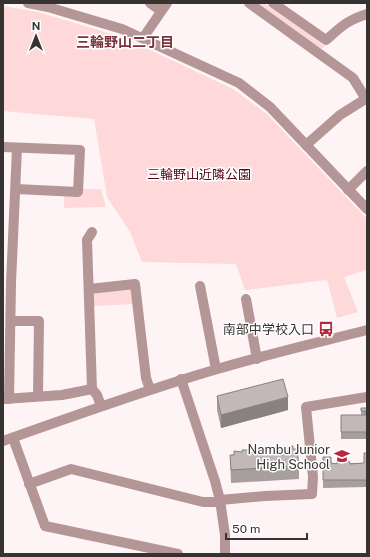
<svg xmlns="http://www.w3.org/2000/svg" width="370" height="557" font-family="'Public Sans','Noto Sans JP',sans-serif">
<rect width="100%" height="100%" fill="#fff4f5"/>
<g fill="#ffd8d9">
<path d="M257 3H264L325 46 321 49Z"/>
<path d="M3 6 38 12 125 38 233 89 267 114 367 219V270L344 277 358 312 337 318 327 280 245 290 236 264 142 262 130 232 107 197 94 119 3 111Z"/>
<path d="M83 189H101L106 207 64 208V196L82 197Z"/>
<path d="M129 289 133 292 134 304 94 306 93 295 96 292Z"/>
</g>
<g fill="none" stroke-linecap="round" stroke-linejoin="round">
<g stroke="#b49697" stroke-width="10">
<path d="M28 3 48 7 122 29 239 83 270 107 367 209"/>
<path d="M150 3 161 11"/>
<path d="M249 3 353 78 366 99"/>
<path d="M273 3 326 40C342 26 346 21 367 14"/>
<path d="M143 38 167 3"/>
<path d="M306 145 340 115 367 98"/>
<path d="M3 147 80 150 78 192 16 189"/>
<path d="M348 190 367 171"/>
<path d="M200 286 216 369"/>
<path d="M89 289 135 284 146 378 150 389"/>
<path d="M246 299 257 359"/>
<path d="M11 321H39L38 396"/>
<path d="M181 379 215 481 220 500 225 535V554"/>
<path d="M92 389 87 240 92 232"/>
<path d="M4 399 62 395 92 389 97 395 101 406"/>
<path d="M9 399 11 283 17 148"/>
<path d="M13 438 45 526 178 554"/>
<path d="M3 441C73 416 143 391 214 370 264 355 316 343 367 330"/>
<path d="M29 484 71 469 203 502H221"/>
<path d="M220 500 265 496 312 494 313 477 306 407 367 397"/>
</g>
</g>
<g fill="#a79e9e">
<path d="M217 396 288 410 221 428 217 410Z"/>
<path d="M361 408H367V439H341V415H361Z"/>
<path d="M263 449 271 450 293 449 299 466V479L231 483 230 455 248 453 254 452Z"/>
<path d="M367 453V487L323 488V457L331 463H364Z"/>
</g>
<path fill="#888181" d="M288 397V410L221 428V415Z"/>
<g fill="#c2b8b8" stroke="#888181">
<path d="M283 379 288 397 221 415 217 396Z"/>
<path d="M361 408H367V432H341V415H366V411H361Z"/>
<path d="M293 446V449H297L299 466 231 470 230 455H234V451L242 452V450H248V453L254 452V448H263V449L264 447H271V450H279L278 447H285V449H288V447Z"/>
<path d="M364 453H367V480H323V457H331V463L337 464V461H349L350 464 364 463Z"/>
</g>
<defs>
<symbol id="bus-bare" viewBox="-9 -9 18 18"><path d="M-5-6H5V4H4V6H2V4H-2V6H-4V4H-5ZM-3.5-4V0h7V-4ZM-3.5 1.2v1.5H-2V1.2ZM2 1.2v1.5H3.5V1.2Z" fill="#b92843" stroke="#fff" stroke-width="2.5" paint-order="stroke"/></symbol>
<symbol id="school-bare" viewBox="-9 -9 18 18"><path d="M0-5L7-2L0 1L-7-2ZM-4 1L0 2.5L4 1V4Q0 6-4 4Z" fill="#b92843" stroke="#fff" stroke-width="2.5" paint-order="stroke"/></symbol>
</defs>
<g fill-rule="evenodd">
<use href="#bus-bare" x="315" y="318" width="22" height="22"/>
<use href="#school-bare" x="331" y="445" width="22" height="22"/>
</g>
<g text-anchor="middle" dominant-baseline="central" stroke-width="3" stroke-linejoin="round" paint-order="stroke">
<g font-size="13" fill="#570618" stroke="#fff">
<text x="199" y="174">三輪野山近隣公園</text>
</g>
<g font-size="13" fill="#373333" stroke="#fff" text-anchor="end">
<text x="314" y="329">南部中学校入口</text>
<text x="330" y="449">Nambu Junior<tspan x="330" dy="15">High School</tspan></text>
</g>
<g font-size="14" font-weight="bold" fill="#7a333a" stroke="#fff">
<text x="125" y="42">三輪野山二丁目</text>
</g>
</g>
<rect width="370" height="557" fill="none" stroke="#373333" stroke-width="8"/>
<g transform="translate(36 36)" stroke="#ffffff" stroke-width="3" paint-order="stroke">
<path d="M0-3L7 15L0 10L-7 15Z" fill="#373333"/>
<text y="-6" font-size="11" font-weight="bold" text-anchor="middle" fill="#373333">N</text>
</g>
<path d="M226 533v6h81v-6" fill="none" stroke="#373333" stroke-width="2"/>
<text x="232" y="533" font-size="12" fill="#373333" stroke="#ffffff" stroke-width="3" paint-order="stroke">50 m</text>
</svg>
